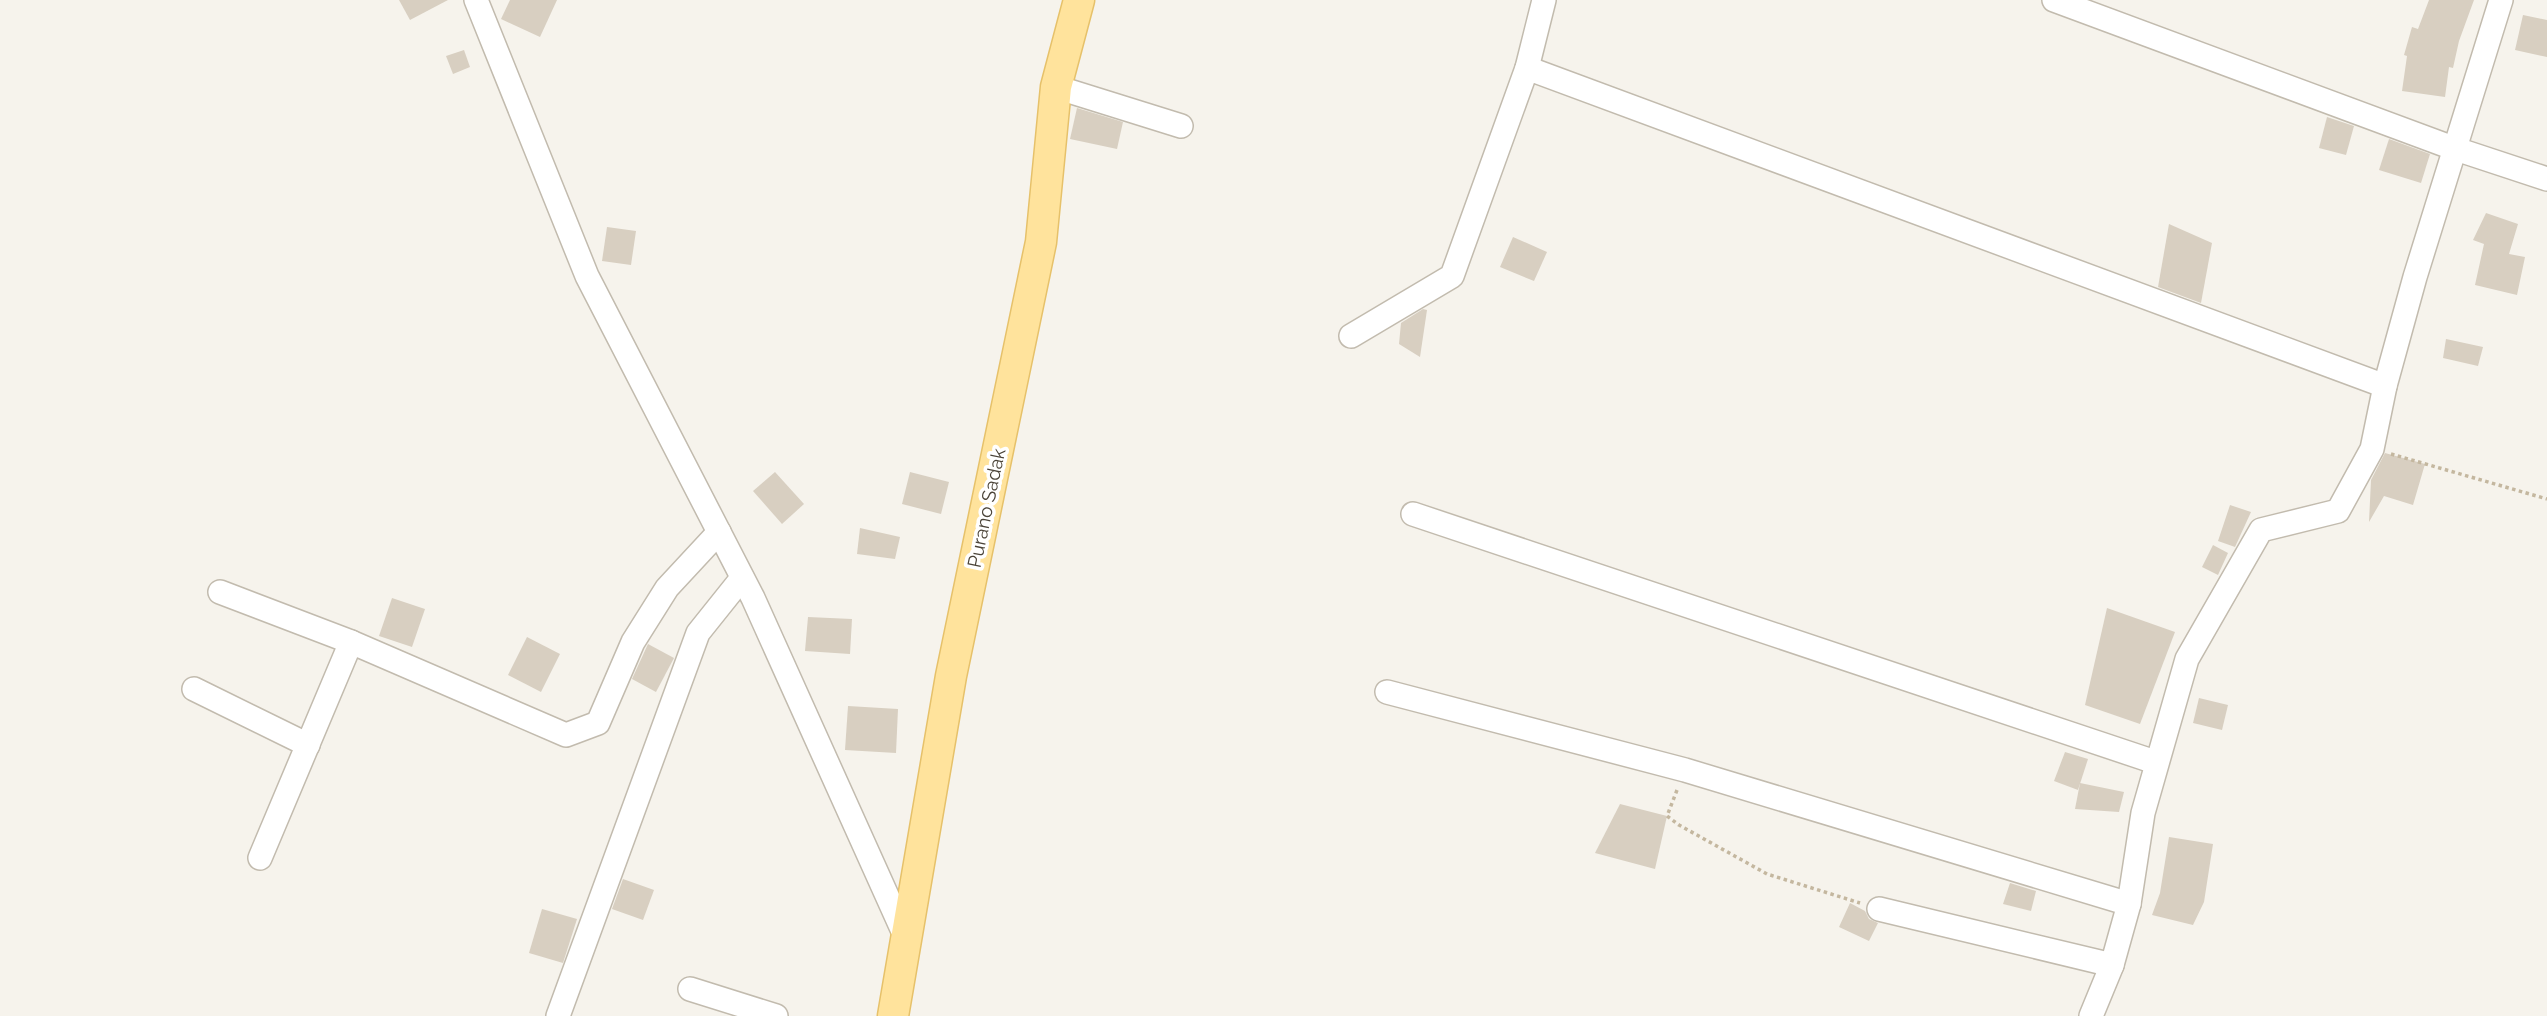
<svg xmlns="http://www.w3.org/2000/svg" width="2547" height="1016" font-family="Raleway,sans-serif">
<rect width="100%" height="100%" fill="#f6f3ec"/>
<g fill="#d8cfc1">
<path d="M399 0H448L410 20Z"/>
<path d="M510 0H557L540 37 501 19Z"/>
<path d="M2429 0H2474L2459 41 2453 68 2449 67 2445 97 2402 91 2407 56 2404 55 2412 27 2418 29Z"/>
<path d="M2523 15 2547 20V57L2515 50Z"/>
<path d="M464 50 470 67 453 74 446 56Z"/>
<path d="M1077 108 1123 122 1117 149 1070 139Z"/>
<path d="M2327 117 2354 126 2346 155 2319 148Z"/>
<path d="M2389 139 2430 154 2421 183 2379 170Z"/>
<path d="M2486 213 2518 224 2509 254 2525 257 2517 295 2475 285 2484 244 2473 240Z"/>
<path d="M2169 224 2212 243 2201 303 2158 287Z"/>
<path d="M607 227 636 231 631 265 602 261Z"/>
<path d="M1513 237 1547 252 1534 281 1500 267Z"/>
<path d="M1423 309 1427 310 1420 357 1399 344 1401 323Z"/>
<path d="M2446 339 2483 347 2478 366 2443 358Z"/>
<path d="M2385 453 2425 464 2413 505 2384 496 2369 522 2371 480Z"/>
<path d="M775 472 804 504 782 524 753 491Z"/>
<path d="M910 472 949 482 941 514 902 504Z"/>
<path d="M2230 505 2251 512 2235 547 2218 541Z"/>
<path d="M860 528 900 537 895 559 857 554Z"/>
<path d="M2213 545 2228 553 2218 575 2202 567Z"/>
<path d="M392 598 425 609 412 647 379 636Z"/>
<path d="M2107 608 2175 632 2140 724 2085 705Z"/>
<path d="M808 617 852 619 850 654 805 651Z"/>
<path d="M527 637 560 654 541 692 508 675Z"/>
<path d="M648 644 674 658 656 692 632 679Z"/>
<path d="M2199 698 2228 705 2222 730 2193 723Z"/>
<path d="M848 706 898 709 896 753 845 750Z"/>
<path d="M2065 752 2088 759 2078 790 2054 781Z"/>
<path d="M2080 783 2124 792 2119 812 2075 809Z"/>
<path d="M1620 804 1667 816 1655 869 1595 853Z"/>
<path d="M2169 837 2213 844 2204 902 2193 925 2152 915 2160 893Z"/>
<path d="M623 879 654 890 643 920 612 909Z"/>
<path d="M2010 883 2036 891 2031 911 2003 904Z"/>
<path d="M1850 903 1865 911 1869 919 1878 923 1869 941 1839 927Z"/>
<path d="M542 909 577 919 563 963 529 953Z"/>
</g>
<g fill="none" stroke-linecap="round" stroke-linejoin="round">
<defs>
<g id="minor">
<path d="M476 0 587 276 753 598 907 940"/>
<path d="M2054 0 2453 148 2547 179"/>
<path d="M1527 68 2385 386"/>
<path d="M1056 87 1181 126"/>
<path d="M1351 336 1452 276 1527 68 1544 0"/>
<path d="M1413 514 2155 762"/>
<path d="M220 592 351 642"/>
<path d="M194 689 308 745"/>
<path d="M1387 692 1685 770 2129 904"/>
<path d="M260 858 351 642 566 735 598 723 633 642 667 588 719 532"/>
<path d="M1879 909 2112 965"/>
<path d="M690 989 776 1016"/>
<path d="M558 1016 698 633 742 578"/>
<path d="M2091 1016 2112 965 2129 904 2143 813 2187 659 2261 530 2338 511 2372 449 2385 386 2415 277 2501 0"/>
</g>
<path id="major" d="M893 1016 951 676 1041 242 1056 87 1079 0"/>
</defs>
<use href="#minor" stroke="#c2bbae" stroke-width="26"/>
<use href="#major" stroke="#e6c16a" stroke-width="33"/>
<g stroke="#c4b79f" stroke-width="3.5" stroke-dasharray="3.5 3.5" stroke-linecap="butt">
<path d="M2391 454 2547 499"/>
<path d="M1677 790 1667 816 1679 825 1767 874 1860 903"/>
</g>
<use href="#minor" stroke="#fff" stroke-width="23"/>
<use href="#major" stroke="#ffe39c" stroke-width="30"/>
</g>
<g text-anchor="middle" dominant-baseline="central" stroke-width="7" stroke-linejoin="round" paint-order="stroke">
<g font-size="19" fill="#4b4439" stroke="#fff">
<text transform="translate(986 508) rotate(-78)">Purano Sadak</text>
</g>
</g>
</svg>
